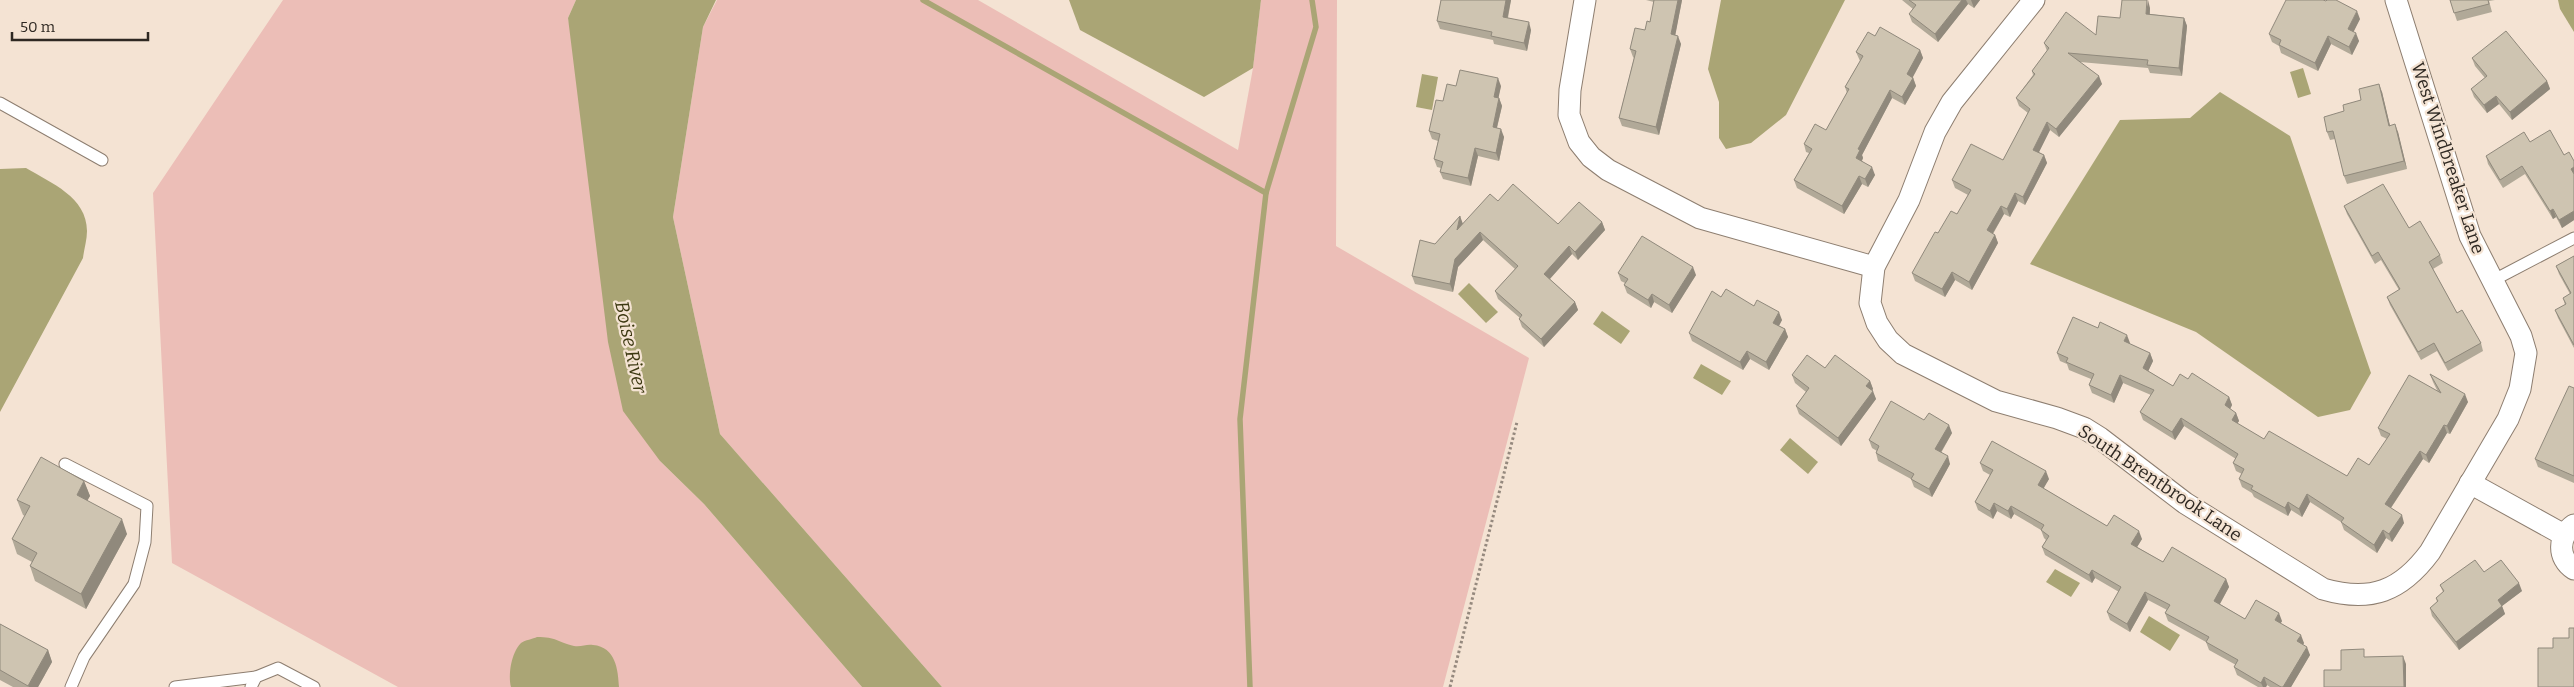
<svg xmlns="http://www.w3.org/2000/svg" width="2574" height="687" font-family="Bitter,serif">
<rect width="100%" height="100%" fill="#f4e3d3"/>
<g fill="#ecbeb7">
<path d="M283 0H576L568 18 660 461 704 504 862 687H398L172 563 153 193Z"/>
<path d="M717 0H978L1238 150 1253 68 1261 0H1337L1336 246 1529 358 1443 687H942L720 434 673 217 703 27Z"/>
</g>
<g fill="#aaa575">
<path d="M576 0H716L703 27 673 217 720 434 942 687H862L704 504 660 461 623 411 608 342 568 18Z"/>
<path d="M1069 0H1261L1253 68 1204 97 1080 30Z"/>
<path d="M1721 0H1845L1786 115 1751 143 1726 149 1719 138V102L1708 69Z"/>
<path d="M2558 0H2574V32L2560 9Z"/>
<path d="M2303 68 2311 94 2298 98 2290 72Z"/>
<path d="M1422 74 1438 77 1432 110 1416 107Z"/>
<path d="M2220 92 2290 136 2371 373 2350 410 2318 417 2196 332 2030 264 2120 120 2190 118Z"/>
<path d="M26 168C51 183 87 197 87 231 87 240 84 249 83 258L0 412V169Z"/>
<path d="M1469 283 1498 312 1486 323 1458 294Z"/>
<path d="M1602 311 1630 331 1621 344 1593 324Z"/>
<path d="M1701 364 1731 381 1722 395 1693 378Z"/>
<path d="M1790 438 1818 462 1808 474 1780 450Z"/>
<path d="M2055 569 2080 583 2071 597 2046 582Z"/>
<path d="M2149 616 2180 635 2170 651 2140 632Z"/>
<path d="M537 637C556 637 558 642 574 646 582 647 586 644 593 645 616 647 618 670 619 687H511C508 675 511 653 521 643 525 640 533 639 537 637Z"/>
</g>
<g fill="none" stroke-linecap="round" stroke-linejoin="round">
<g stroke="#aaa575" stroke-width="5.5">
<path d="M923 0 1266 193"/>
<path d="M1250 687 1240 419 1266 193 1316 27 1312 0"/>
</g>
<defs>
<g id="lane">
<path d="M0 103 102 160"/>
<path d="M2492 281 2574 238"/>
<path d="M65 464 147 506 145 542 134 584 84 657 71 687"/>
<path d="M175 687 256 677"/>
<path d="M251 687 256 677 278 668 314 687"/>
</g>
<g id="street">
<path d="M1585 0 1570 90 1569 115 1579 142 1591 157 1608 170 1700 218 1874 267"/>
<path d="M2034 0 1952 102 1935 132 1909 200 1874 267 1870 303 1877 323 1888 340 1903 354 1996 401 2057 418 2084 428 2100 438 2185 503 2323 589C2371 603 2401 591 2430 552L2508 419 2520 389 2526 353 2521 336 2470 236 2396 0"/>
<path d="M2470 483 2564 535"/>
<path d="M2574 525C2558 536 2557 558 2574 569"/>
</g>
</defs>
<use href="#lane" stroke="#8d7e70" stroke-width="13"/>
<use href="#street" stroke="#8d7e70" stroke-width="23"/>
<path stroke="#95897e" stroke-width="3" stroke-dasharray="2.5 2.5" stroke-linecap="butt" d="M1450 687 1517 422"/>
<use href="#lane" stroke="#fff" stroke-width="11"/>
<use href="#street" stroke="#fff" stroke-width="21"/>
</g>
<g fill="#b1a998">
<path d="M1441 0H1511L1508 18 1531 30 1527 51 1494 44 1493 40 1440 29 1437 21Z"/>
<path d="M1646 0H1682L1675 35 1681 44 1659 135 1622 126 1619 118 1634 58 1633 57 1630 49 1645 30 1650 22 1654 2Z"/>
<path d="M1902 0H1980L1974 8 1968 4 1938 42 1912 22 1909 14 1913 9Z"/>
<path d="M2450 0H2495L2489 1 2492 12 2457 21Z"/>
<path d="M2150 8V14L2184 18 2187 26 2182 76 2150 73 2148 68 2080 62 2102 84 2059 137 2050 130 2039 152 2044 155 2047 163 2025 205 2018 201 2010 217 2004 214 1993 234 1995 235 1998 243 1972 290 1955 280 1945 297 1915 281 1912 273 1938 233 1957 214 1968 195 1955 188 1952 180 2003 160 2028 113 2019 106 2016 98 2033 75 2032 71 2047 51 2044 43 2096 35 2120 18Z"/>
<path d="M2360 19 2353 32 2359 41 2352 55 2331 44 2318 71 2281 53 2279 46 2272 42 2269 34Z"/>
<path d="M1875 36 1920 50 1923 58 1913 77 1916 86 1905 105 1892 98 1862 155 1863 158 1862 161 1875 175 1868 187 1862 184 1844 214 1797 188 1794 180 1809 153 1806 152 1804 144 1826 130 1847 93 1845 87 1860 61 1856 52Z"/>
<path d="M2472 58 2547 81 2550 89 2512 120 2499 104 2487 113 2474 97 2471 89 2485 78 2475 66Z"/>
<path d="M1456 86H1501L1498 98H1499L1502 106 1497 128 1504 137 1499 161 1478 156 1471 186 1443 179 1440 172 1441 168 1437 167 1434 159 1438 141 1432 139 1429 131 1443 101Z"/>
<path d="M2382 92 2390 126 2398 132 2407 169 2347 184 2344 176 2335 139 2330 140 2327 132 2344 111 2361 100Z"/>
<path d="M2564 155 2574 161V220L2562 228 2556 217 2553 219 2525 174 2503 188 2488 164 2486 156Z"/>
<path d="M1498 201 1558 224 1602 222 1605 230 1578 260 1572 254 1550 279 1575 302 1578 310 1544 347 1522 327 1519 319 1520 318 1498 299 1495 291 1515 269 1483 240 1458 267 1453 292 1415 284 1412 276 1435 244 1460 216 1462 224Z"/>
<path d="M2344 206 2409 228 2440 255 2443 263 2433 269 2457 313 2481 343 2483 351 2448 371 2437 351 2421 360 2390 305 2387 297 2399 290 2381 260 2375 264 2347 214Z"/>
<path d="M2574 256V348L2558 318 2555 310 2565 305 2563 298 2570 294 2559 274 2556 266Z"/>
<path d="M1618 273 1696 275 1672 313 1654 302 1651 308 1627 293 1624 285 1625 283 1621 281Z"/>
<path d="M1721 297 1754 306 1782 320 1779 326 1785 329 1788 337 1769 370 1750 359 1743 370 1692 341 1689 333Z"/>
<path d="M2130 343V344L2150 353 2153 361 2148 371 2173 386 2188 379 2229 397 2232 405 2230 409 2236 413 2239 421 2237 424 2264 439 2347 476 2369 465 2387 439 2381 436 2378 428 2438 392 2433 382 2430 374 2468 402 2450 434 2447 433 2429 463 2423 459 2391 508 2404 523 2392 542 2386 538 2377 553 2344 530 2341 522 2310 502 2302 517 2291 510 2288 516 2254 497 2252 493 2242 487 2239 479 2242 474 2236 471 2233 463 2236 459 2184 426 2175 440 2143 420 2140 412 2151 395 2123 383 2114 403 2092 393 2089 385 2091 379 2069 370 2067 364 2060 361 2057 353Z"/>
<path d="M1825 368 1870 381 1873 389 1872 391 1876 399 1841 446 1799 414 1796 406 1806 392 1795 383 1792 375Z"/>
<path d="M2574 388V483L2538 467 2535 459Z"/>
<path d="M1924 420 1952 433 1941 453 1950 464 1932 497 1914 487 1911 479 1878 461 1876 453 1877 451 1872 448 1869 440Z"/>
<path d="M1980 463 2049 479 2043 488 2107 526 2142 539 2137 547 2163 562 2226 579 2229 587 2220 604 2245 619 2282 621 2280 624 2304 643 2303 645 2310 655 2291 687H2270L2267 685 2266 687H2258L2237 675 2234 667 2236 665 2209 650 2206 642 2168 621 2165 613 2167 610 2148 600 2130 632 2110 620 2107 612 2119 592 2095 578 2092 583 2045 555 2042 547 2046 540 2044 538 2041 530 2014 514 2011 519 1997 511 1993 519 1978 510 1975 502 1990 475 1983 471Z"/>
<path d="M84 481 90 496 87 500 127 534 86 609 35 581 30 566 32 562 17 554 12 539 25 516 23 515 17 500Z"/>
<path d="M2484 572 2522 591 2502 606 2505 614 2459 650 2432 616 2430 608 2437 602 2436 598 2443 592 2440 585Z"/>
<path d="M0 624 48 650 52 662 38 687H13L0 680Z"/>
</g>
<g fill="#90897c">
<path d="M1506 0H1511L1506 25 1503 17Z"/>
<path d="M1678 0H1682L1674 42 1671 34Z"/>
<path d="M1962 0H1966L1968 4 1938 42 1935 34Z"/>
<path d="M1971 0H1980L1974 8Z"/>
<path d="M2148 0 2150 8 2149 22 2146 14Z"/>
<path d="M2357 11 2360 19 2351 37 2348 29Z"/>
<path d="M2184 18 2187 26 2182 76 2179 68Z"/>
<path d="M1529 22 1531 30 1527 51 1524 43Z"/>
<path d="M2356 33 2359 41 2352 55 2349 47Z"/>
<path d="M1678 36 1681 44 1659 135 1656 127Z"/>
<path d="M2328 36 2331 44 2318 71 2315 63Z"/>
<path d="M1920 50 1923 58 1910 82 1907 74Z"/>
<path d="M2099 76 2102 84 2059 137 2056 129Z"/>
<path d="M1498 78 1501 86 1497 105 1494 97Z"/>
<path d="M1913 78 1916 86 1905 105 1902 97Z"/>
<path d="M2547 81 2550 89 2512 120 2510 112Z"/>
<path d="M2379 84 2382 92 2392 134 2389 126Z"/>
<path d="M1890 90 1892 98 1862 155 1863 158 1859 166 1856 158 1858 149Z"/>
<path d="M2496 96 2499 104 2487 113 2484 105Z"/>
<path d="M1499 98 1502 106 1495 135 1493 127Z"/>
<path d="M2047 122 2050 130 2036 158 2033 150Z"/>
<path d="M2395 124 2398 132 2407 169 2404 161Z"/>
<path d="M1501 129 1504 137 1499 161 1496 153Z"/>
<path d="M1475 148 1478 156 1471 186 1468 178Z"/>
<path d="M2044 155 2047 163 2025 205 2023 197Z"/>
<path d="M1872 167 1875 175 1868 187 1865 179Z"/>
<path d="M2574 167V177L2571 169Z"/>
<path d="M1859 176 1862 184 1844 214 1842 206Z"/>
<path d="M2015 193 2018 201 2010 217 2007 209Z"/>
<path d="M2001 206 2004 214 1990 238 1987 230Z"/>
<path d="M2553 209 2556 217 2553 219 2550 211Z"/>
<path d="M2574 211V220L2562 228 2559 220Z"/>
<path d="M1460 216 1463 224 1457 230Z"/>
<path d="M1602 222 1605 230 1578 260 1575 252Z"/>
<path d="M1480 232 1483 240 1458 267 1453 292 1450 284 1455 259Z"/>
<path d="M1995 235 1998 243 1972 290 1969 282Z"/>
<path d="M1569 246 1572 254 1547 282 1544 274Z"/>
<path d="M1693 267 1696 275 1672 313 1669 305Z"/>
<path d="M1952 272 1955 280 1945 297 1942 289Z"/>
<path d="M1652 294 1654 302 1651 308 1648 300Z"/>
<path d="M1575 302 1578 310 1544 347 1541 339Z"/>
<path d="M1779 312 1782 320 1776 331 1773 323Z"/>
<path d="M1785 329 1788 337 1769 370 1766 362Z"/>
<path d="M2127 335 2130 343 2127 349 2124 341Z"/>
<path d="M1747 351 1750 359 1743 370 1740 362Z"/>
<path d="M2150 353 2153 361 2146 376 2143 368Z"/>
<path d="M2120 375 2123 383 2114 403 2111 395Z"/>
<path d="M1870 381 1873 389 1869 394 1866 386Z"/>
<path d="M1873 391 1876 399 1841 446 1838 438Z"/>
<path d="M2465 394 2468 402 2450 434 2447 426Z"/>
<path d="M2229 397 2232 405 2228 413 2225 405Z"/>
<path d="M2236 413 2239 421 2234 428 2232 420Z"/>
<path d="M2181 418 2184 426 2175 440 2172 432Z"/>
<path d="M1949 425 1952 433 1938 457 1935 449Z"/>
<path d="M2444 425 2447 433 2429 463 2426 455Z"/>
<path d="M2420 451 2423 459 2388 512 2385 504Z"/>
<path d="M1948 456 1950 464 1932 497 1929 489Z"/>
<path d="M2046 471 2049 479 2041 493 2038 485Z"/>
<path d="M84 481 90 496 82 510 77 495Z"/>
<path d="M2307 494 2310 502 2302 517 2299 509Z"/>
<path d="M2288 502 2291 510 2288 516 2285 508Z"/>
<path d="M1994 503 1997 511 1993 519 1990 511Z"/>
<path d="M2011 506 2014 514 2011 519 2008 511Z"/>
<path d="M2402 515 2404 523 2392 542 2389 534Z"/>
<path d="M122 519 127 534 86 609 81 594Z"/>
<path d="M2383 530 2386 538 2377 553 2374 545Z"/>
<path d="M2139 531 2142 539 2134 552 2131 544Z"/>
<path d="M2092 570 2095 578 2092 583 2089 575Z"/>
<path d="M2226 579 2229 587 2217 609 2214 601Z"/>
<path d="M2519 583 2522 591 2502 606 2505 614 2459 650 2456 642 2498 600Z"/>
<path d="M2145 592 2148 600 2130 632 2127 624Z"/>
<path d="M2279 613 2282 621 2278 628 2275 620Z"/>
<path d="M2301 635 2304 643 2300 649 2297 641Z"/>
<path d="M2307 647 2310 655 2291 687H2283Z"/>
<path d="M48 650 52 662 38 687H29L28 686Z"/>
<path d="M2403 656 2406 664V687H2404Z"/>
<path d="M2264 677 2267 685 2266 687H2263L2261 683Z"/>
</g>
<g fill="#cec4b1" stroke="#90897c">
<path d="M1441 0H1506L1503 17 1529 22 1524 43 1491 36 1492 32 1437 21Z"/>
<path d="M1654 0H1678L1671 34 1678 36 1656 127 1619 118 1636 51 1630 49 1635 28 1645 30 1647 21 1650 22Z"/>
<path d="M1909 0H1962L1935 34 1909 14 1916 5Z"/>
<path d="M2122 0H2147L2146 14 2184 18 2179 68 2147 65 2148 60 2068 53 2099 76 2056 129 2047 122 2033 150 2044 155 2023 197 2015 193 2007 209 2001 206 1987 230 1995 235 1969 282 1952 272 1942 289 1912 273 1935 232 1938 233 1951 211 1957 214 1971 190 1952 180 1971 144 2003 160 2030 109 2016 98 2035 74 2032 71 2049 48 2044 43 2066 12 2096 35 2098 16 2120 18Z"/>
<path d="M2286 0H2323L2326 1 2327 0H2336L2357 11 2348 29 2356 33 2349 47 2328 36 2315 63 2279 45 2281 40 2269 34Z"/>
<path d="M2450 0H2488L2489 4 2454 13Z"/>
<path d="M1880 27 1920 50 1907 74 1913 78 1902 97 1890 90 1858 149 1860 150 1856 158 1872 167 1865 179 1859 176 1842 206 1794 180 1812 149 1804 144 1815 124 1826 130 1849 89 1845 87 1863 56 1856 52 1868 32 1875 36Z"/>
<path d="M2506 31 2547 81 2510 112 2496 96 2484 105 2471 89 2487 76 2472 58Z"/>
<path d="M1460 70 1498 78 1494 97 1499 98 1493 127 1501 129 1496 153 1475 148 1468 178 1440 172 1443 162 1434 159 1440 134 1429 131 1436 100 1443 101 1447 84 1456 86Z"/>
<path d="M2379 84 2389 126 2395 124 2404 161 2344 176 2333 131 2327 132 2324 117 2344 111 2343 105 2361 100 2359 89Z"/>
<path d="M2550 130 2564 155 2569 152 2574 161V167L2571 169 2574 174V211L2559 220 2553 209 2550 211 2522 166 2500 180 2486 156 2524 132 2530 142Z"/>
<path d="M1513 184 1558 224 1579 202 1602 222 1575 252 1569 246 1544 274 1575 302 1541 339 1519 319 1522 315 1495 291 1518 266 1480 232 1455 259 1450 284 1412 276 1420 240 1435 244 1460 216 1457 230 1490 194 1498 201Z"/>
<path d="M2383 184 2409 228 2420 221 2440 255 2429 262 2457 313 2462 310 2481 343 2445 363 2434 343 2418 352 2387 297 2400 289 2378 252 2372 256 2344 206Z"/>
<path d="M1642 236 1693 267 1669 305 1652 294 1648 300 1624 285 1628 279 1618 273Z"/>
<path d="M2574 256V345L2555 310 2566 304 2563 298 2571 293 2556 266Z"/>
<path d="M1726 289 1754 306 1757 300 1779 312 1773 323 1785 329 1766 362 1747 351 1740 362 1689 333 1712 291 1721 297Z"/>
<path d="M2073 317 2098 328 2100 322 2127 335 2124 341 2150 353 2143 368 2173 386 2180 374 2188 379 2192 373 2229 397 2225 405 2236 413 2232 420 2264 439 2269 431 2347 476 2358 458 2369 465 2390 434 2378 428 2409 375 2441 393 2430 374 2465 394 2447 426 2444 425 2426 455 2420 451 2385 504 2402 515 2389 534 2383 530 2374 545 2341 522 2344 518 2307 494 2299 509 2288 502 2285 508 2251 489 2253 486 2239 479 2244 469 2233 463 2238 454 2181 418 2172 432 2140 412 2154 390 2120 375 2111 395 2089 385 2094 374 2066 362 2068 358 2057 353Z"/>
<path d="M1807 355 1825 368 1835 355 1870 381 1866 386 1873 391 1838 438 1796 406 1809 388 1792 375Z"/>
<path d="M2569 386 2574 388V476L2535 459Z"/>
<path d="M1891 401 1924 420 1929 413 1949 425 1935 449 1948 456 1929 489 1911 479 1914 474 1876 453 1879 446 1869 440Z"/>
<path d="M1992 441 2046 471 2038 485 2107 526 2114 515 2139 531 2131 544 2163 562 2172 547 2226 579 2214 601 2245 619 2256 600 2279 613 2275 620 2301 635 2297 641 2307 647 2283 687H2281L2264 677 2261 683 2234 667 2238 660 2206 642 2209 637 2165 613 2170 605 2145 592 2127 624 2107 612 2121 587 2092 570 2089 575 2042 547 2049 536 2041 530 2044 525 2011 506 2008 511 1994 503 1990 511 1975 502 1993 470 1980 463Z"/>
<path d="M41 457 84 481 77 495 122 519 81 594 30 566 37 553 12 539 30 506 17 500Z"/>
<path d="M2475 560 2484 572 2501 560 2519 583 2498 600 2502 606 2456 642 2430 608 2438 601 2436 598 2444 591 2440 585Z"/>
<path d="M0 624 48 650 28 686 0 670Z"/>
<path d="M2569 628H2574V687H2538V648H2553V638H2569Z"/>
<path d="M2364 649V657L2403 656 2404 687H2324V670H2341V650Z"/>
</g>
<g text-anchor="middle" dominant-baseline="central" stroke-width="4.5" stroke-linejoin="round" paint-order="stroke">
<g font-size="18" fill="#2e2822" stroke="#f4e3d3">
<text transform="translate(2448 158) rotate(72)">West Windbreaker Lane</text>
<text transform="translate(2160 483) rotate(34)">South Brentbrook Lane</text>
</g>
<g font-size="19" font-style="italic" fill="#3d3912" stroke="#f4e3d3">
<text transform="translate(631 347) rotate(78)">Boise River</text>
</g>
</g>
<path d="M12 32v8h136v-8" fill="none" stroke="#2e2822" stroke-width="2.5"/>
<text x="20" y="32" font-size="15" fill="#2e2822" stroke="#f4e3d3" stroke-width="4" paint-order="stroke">50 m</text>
</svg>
